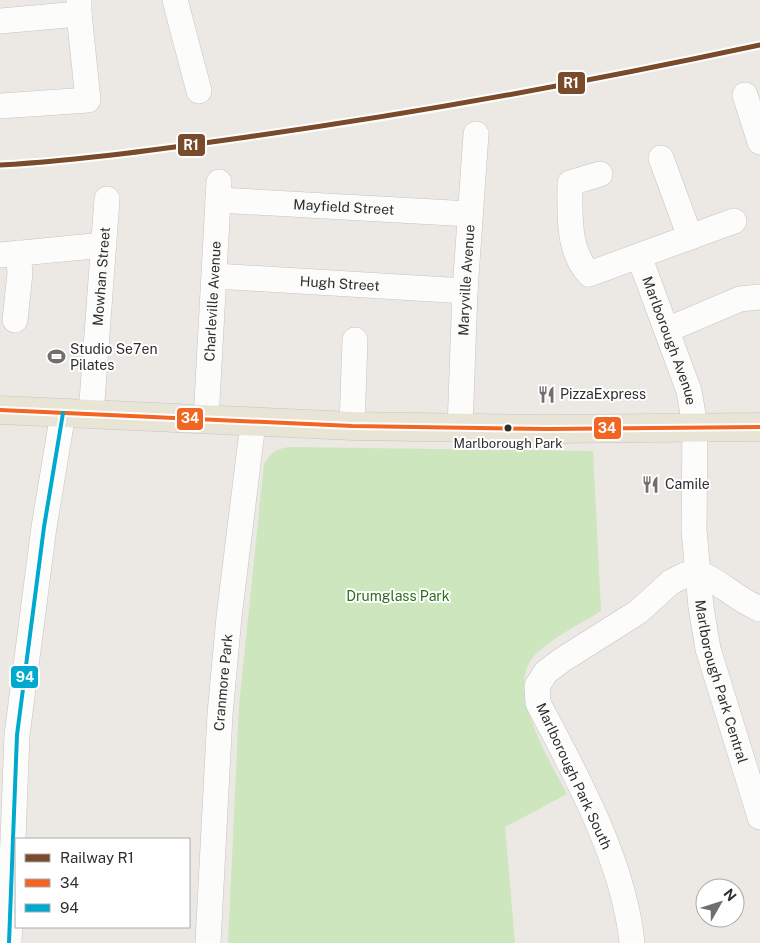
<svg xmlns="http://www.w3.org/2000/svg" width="760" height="943" font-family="'Public Sans',sans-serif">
<rect width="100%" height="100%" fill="#ece8e4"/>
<path fill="#cee6be" d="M291 447 593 451 601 611C582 623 548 640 534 656 504 689 551 762 567 794L505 827 515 943H228L239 706 264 464C271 452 277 448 291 447Z"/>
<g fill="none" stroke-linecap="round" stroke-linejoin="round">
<defs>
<g id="minor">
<path d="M175 0 199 91"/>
<path d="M0 21 79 14V0"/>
<path d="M745 95 760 142"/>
<path d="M0 106 88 100 79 14"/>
<path d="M661 158 690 237"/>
<path d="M600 174 570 183C570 215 567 249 589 274L734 221"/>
<path id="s1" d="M218 200 470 214"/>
<path d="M0 255 104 245"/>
<path id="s2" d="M639 256 689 391 695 426 694 530 701 607 708 649 760 817"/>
<path id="s3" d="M215 276 465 291"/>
<path d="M15 320 20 273 18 253"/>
<path d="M667 330 740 299 760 297"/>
<path id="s4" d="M91 415 107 199"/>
<path id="s5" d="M206 420 219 182"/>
<path d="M352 426 355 340"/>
<path id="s6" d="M460 428 465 291 476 134"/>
<path d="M697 572C720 581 737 600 760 609"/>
<path d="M9 943 17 735 44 527 63 413"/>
<path id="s7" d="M208 943 220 714 229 617 253 423"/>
<path d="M632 943C624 861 576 775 538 703L537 686 546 672 562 660 638 612 671 582 685 575 697 572"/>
</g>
<path id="major" d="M0 410 352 426 548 429 760 427"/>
</defs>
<use href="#minor" stroke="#c5c4c5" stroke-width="26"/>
<use href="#major" stroke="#c6c5c4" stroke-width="29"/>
<use href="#minor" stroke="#fcfcfb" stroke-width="25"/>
<use href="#major" stroke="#e8e4d6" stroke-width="28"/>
<defs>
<path id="bus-1" d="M0 410 352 426 548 429 760 427"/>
<path id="bus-2" d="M9 943 17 735 44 527 63 413"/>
</defs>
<use href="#bus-1" stroke="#fff" stroke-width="8"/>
<use href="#bus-2" stroke="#fff" stroke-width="8"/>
<use href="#bus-1" stroke="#f26522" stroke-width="4"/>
<use href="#bus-2" stroke="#00a9ce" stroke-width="4"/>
<defs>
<path id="rail-1" d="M0 165C85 160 169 148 254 136 424 112 592 81 760 45"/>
</defs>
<use href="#rail-1" stroke="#fff" stroke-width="9"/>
<use href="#rail-1" stroke="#7a4b2a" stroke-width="5"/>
</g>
<defs>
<symbol id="stadium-bare" viewBox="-9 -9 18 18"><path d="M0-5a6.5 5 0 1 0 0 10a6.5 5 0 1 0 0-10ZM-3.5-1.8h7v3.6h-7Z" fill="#706f6e" stroke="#fff" stroke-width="2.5" paint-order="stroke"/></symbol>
<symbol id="restaurant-bare" viewBox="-9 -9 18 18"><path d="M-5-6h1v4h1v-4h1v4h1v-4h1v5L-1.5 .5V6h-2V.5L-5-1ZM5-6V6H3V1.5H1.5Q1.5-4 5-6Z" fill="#706f6e" stroke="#fff" stroke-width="2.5" paint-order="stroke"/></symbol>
</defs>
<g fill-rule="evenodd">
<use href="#stadium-bare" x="44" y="344" width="25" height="25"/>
<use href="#restaurant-bare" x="534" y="382" width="25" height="25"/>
<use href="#restaurant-bare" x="638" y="472" width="25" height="25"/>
</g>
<circle fill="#2e2e2e" stroke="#fff" stroke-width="2" cx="508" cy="428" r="4.5"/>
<g text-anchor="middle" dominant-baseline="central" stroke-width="4" stroke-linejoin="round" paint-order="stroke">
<g font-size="13" fill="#2e2e2e" stroke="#fff">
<text x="508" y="443">Marlborough Park</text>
</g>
<g font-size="14" fill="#2e2e2e" stroke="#fff">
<text stroke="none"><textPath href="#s1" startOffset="126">Mayfield Street</textPath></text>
<text stroke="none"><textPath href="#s4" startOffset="139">Mowhan Street</textPath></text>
<text stroke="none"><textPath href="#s6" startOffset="148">Maryville Avenue</textPath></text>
<text stroke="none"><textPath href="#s3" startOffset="125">Hugh Street</textPath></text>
<text stroke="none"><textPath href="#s5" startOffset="119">Charleville Avenue</textPath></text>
<text stroke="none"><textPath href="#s2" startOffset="90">Marlborough Avenue</textPath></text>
<text stroke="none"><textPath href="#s2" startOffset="438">Marlborough Park Central</textPath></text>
<text stroke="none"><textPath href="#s7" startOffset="261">Cranmore Park</textPath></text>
<text transform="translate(574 776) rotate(65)">Marlborough Park South</text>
</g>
<g font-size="14" fill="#2e2e2e" stroke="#fff" text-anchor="start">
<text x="70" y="349">Studio Se7en<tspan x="70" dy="16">Pilates</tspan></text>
<text x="560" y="394">PizzaExpress</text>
<text x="665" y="484">Camile</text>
</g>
<g font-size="14" fill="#2c6e1b" stroke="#fff">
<text x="398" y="596">Drumglass Park</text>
</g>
</g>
<g stroke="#fff" stroke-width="2">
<rect x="557" y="71" width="29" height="24" rx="5" fill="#7a4b2a"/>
<rect x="177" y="133" width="29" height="24" rx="5" fill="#7a4b2a"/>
<rect x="176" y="407" width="28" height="24" rx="5" fill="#f26522"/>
<rect x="593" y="416" width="29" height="24" rx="5" fill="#f26522"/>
<rect x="10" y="665" width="29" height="24" rx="5" fill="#00a9ce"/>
</g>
<g font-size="14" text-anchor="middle" font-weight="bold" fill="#fff">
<text x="571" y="88">R1</text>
<text x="191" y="150">R1</text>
<text x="190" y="423">34</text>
<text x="607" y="433">34</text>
<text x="25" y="682">94</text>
</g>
<rect x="15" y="838" width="175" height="90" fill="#ffffff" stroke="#ababab"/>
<rect x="25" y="854" width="25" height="8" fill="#7a4b2a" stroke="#ababab"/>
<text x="60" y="863" font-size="15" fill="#2e2e2e">Railway R1</text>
<rect x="25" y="879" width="25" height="8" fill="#f26522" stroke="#ababab"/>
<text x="60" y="888" font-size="15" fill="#2e2e2e">34</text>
<rect x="25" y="904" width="25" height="8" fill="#00a9ce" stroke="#ababab"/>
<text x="60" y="913" font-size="15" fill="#2e2e2e">94</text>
<g transform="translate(720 903) rotate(51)"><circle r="24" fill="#ffffff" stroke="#ababab"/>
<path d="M0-4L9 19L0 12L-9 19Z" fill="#706f6e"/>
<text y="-8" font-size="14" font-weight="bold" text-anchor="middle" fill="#2e2e2e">N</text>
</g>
</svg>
